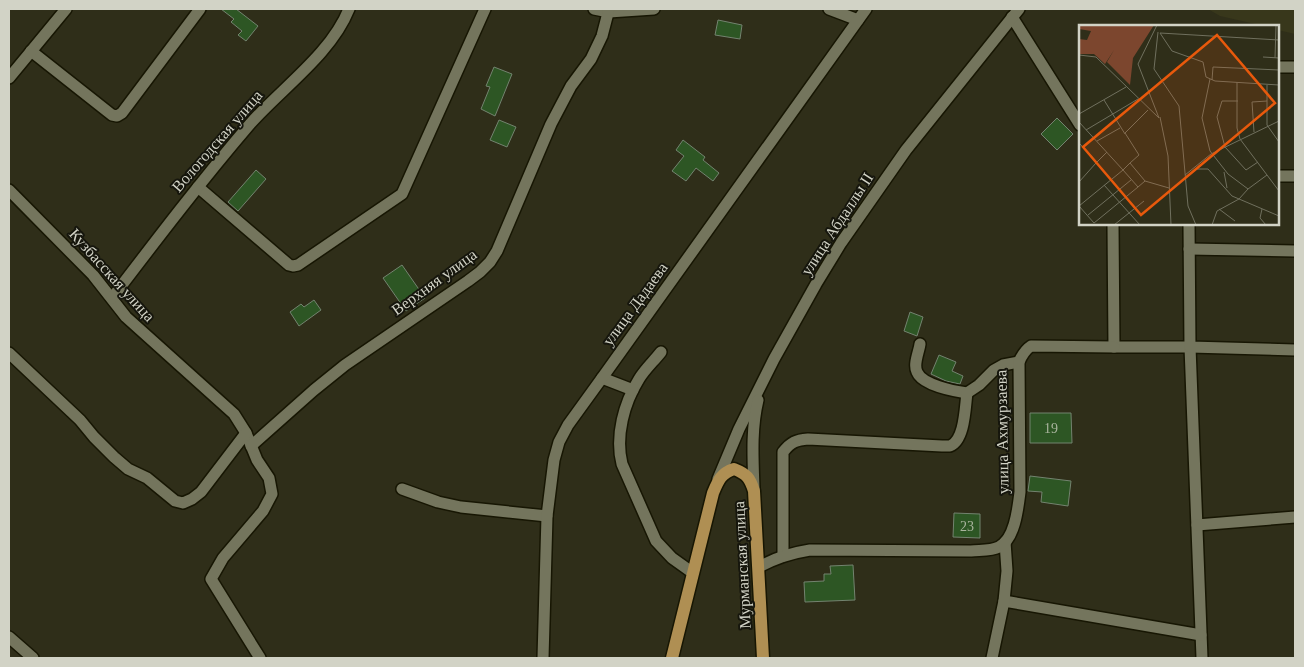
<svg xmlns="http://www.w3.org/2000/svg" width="1304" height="667" font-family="'Times New Roman',serif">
<rect width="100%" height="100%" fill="#2f2e19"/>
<path fill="#38371b" d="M1208 9H1295V34L1278 30V26H1264L1220 16Z"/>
<g fill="#2d5624" stroke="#73836f">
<path d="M221 9H236L258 26 246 41 238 35 242 31 231 22 234 19Z"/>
<path d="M718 20 742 25 740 39 715 35Z"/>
<path d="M494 67 512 74 495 116 481 109 490 87 486 86Z"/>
<path d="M1057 118 1073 134 1057 150 1041 134Z"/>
<path d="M499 120 516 127 507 147 490 140Z"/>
<path d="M683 140 705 157 703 160 719 173 713 181 696 168 686 181 672 171 684 156 676 150Z"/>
<path d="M256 170 266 179 238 211 228 202Z"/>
<path d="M402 265 425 298 406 311 383 278Z"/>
<path d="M314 300 321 310 299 326 290 312 301 304 304 307Z"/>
<path d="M910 312 923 317 917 336 904 331Z"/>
<path d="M939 355 956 362 952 371 963 376 960 384 946 381 931 374Z"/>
<path d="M1030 413H1071L1072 443H1030Z"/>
<path d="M1030 476 1071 481 1068 506 1041 502 1042 492 1028 491Z"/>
<path d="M954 513 980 514V538L953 537Z"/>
<path d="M853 565 855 600 805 602 804 582 824 581V574H831L830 566Z"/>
</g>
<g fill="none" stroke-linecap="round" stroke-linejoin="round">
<defs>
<g id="minor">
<path d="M594 9 609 12 654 9"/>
<path d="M829 9 858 20"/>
<path d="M1012 17 1080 125"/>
<path d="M31 51 112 115 117 116 122 113 200 9"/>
<path d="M1278 67H1295"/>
<path d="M9 78 66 9"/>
<path d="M1278 176H1295"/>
<path d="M198 187 289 265 293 266 298 265 402 194 485 9"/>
<path d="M9 190 93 275 126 317 234 414 246 433 257 460 269 478 272 494 263 511 223 558 211 579 260 658"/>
<path d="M1113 224 1114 347H1190L1202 658"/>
<path d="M1189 224 1190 347 1295 350"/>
<path d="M1189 249 1295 251"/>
<path d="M112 298C157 239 202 180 250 124 282 88 331 54 349 9"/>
<path d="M920 344C919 352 913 364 917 372 922 385 954 391 967 393L979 385 994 370 1003 365 1019 362"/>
<path d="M661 352C654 361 645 369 639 379 624 403 615 436 622 464L656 541 672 558 693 573"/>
<path d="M9 353 80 420 94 437 114 457 128 469 147 478 175 501 183 503 192 499 201 492 246 433"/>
<path d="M602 378 633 390"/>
<path d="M251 446 314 390 345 365 468 281 480 272 490 262 497 251 551 124 571 86 591 59 602 36 609 9"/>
<path d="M718 479 739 429 774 359 816 284 841 243 906 150 1019 9"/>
<path d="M402 489 438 502 461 507 547 516"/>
<path d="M754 489C753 459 751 429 758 400"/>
<path d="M1197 525 1295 517"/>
<path d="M783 556V452C791 442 796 440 808 439L942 446C945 446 947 446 950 446 965 440 965 407 967 393"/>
<path d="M759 567C775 558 791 553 810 550L971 551C980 550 991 551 999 547 1015 539 1018 508 1020 492L1019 362C1022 355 1025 350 1031 346L1114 347"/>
<path d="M1004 601 1201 635"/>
<path d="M9 637 33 658"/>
<path d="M543 658 547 516 554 460 559 442 568 425 602 378 866 9"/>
<path d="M992 658 1004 601 1007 571 1005 542"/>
</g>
<path id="major" d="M672 658 713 493C718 481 721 473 734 469 747 474 750 478 754 491L763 658"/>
</defs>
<use href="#minor" stroke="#171603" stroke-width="14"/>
<use href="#major" stroke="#171603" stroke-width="15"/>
<use href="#minor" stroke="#74755d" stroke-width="11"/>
<use href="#major" stroke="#af8f53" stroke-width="12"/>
</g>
<g text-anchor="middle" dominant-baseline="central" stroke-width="4" stroke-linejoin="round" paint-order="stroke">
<g font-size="14" fill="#a9b49e">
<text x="1051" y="428">19</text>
<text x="967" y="526">23</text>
</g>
<g font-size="16" fill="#d2d3c6" stroke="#16160d">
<text transform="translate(217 141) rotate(-49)">Вологодская улица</text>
<text transform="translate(837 224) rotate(-57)">улица Абдаллы II</text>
<text transform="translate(112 275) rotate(48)">Кузбасская улица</text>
<text transform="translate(434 282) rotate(-36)">Верхняя улица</text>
<text transform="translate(635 304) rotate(-54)">улица Дадаева</text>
<text transform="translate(1002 432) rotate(-91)">улица Ахмурзаева</text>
<text transform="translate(742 565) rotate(-93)">Мурманская улица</text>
</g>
</g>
<g transform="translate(1079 25)">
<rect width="200" height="200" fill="#2f2e19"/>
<path d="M0 0H75L54 33 51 60 28 37 35 25 26 39 15 29H0V14L8 15 12 6 0 4Z" fill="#7c462e"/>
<path fill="none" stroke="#70705e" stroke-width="1" d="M79 7 75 44 100 81 109 181 117 200M81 8 93 26 124 37 127 52 136 56 200 60M81 8 200 15M0 30 17 32 80 93 59 39 78 0M184 32 200 33M196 33 197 0M131 54 123 93 131 126 149 149 169 164 160 174 138 186 133 200M133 55 134 42 200 45M158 57V103L161 114 200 166M188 60V100L200 117M25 75 46 109M159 76H143L138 92 146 122 167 145 179 137M0 89 47 62M81 92 89 131 92 200M0 97 44 145 51 138 66 156M7 105 59 74M175 107 173 77 188 76M18 116 41 103M0 118 18 137 28 127M51 138 60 130 46 108 69 85M118 144H129L153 171 200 191M44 145 59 162 15 198 0 181ZM145 147 148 163M106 150 132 129 200 96M0 157 17 138M25 160 61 200M59 162 66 156 90 163M169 164 188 150M140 184 156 196M183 184 181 193 187 200M9 190 52 155M35 200 65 176"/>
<path fill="#e8590c" fill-opacity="0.15" stroke="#e8590c" stroke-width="2.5" d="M138 10 196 78 62 190 4 122Z"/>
<rect width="200" height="200" fill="none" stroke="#d2d3c6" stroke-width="2.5"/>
</g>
<rect width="1304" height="667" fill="none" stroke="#d2d3c6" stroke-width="20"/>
</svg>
